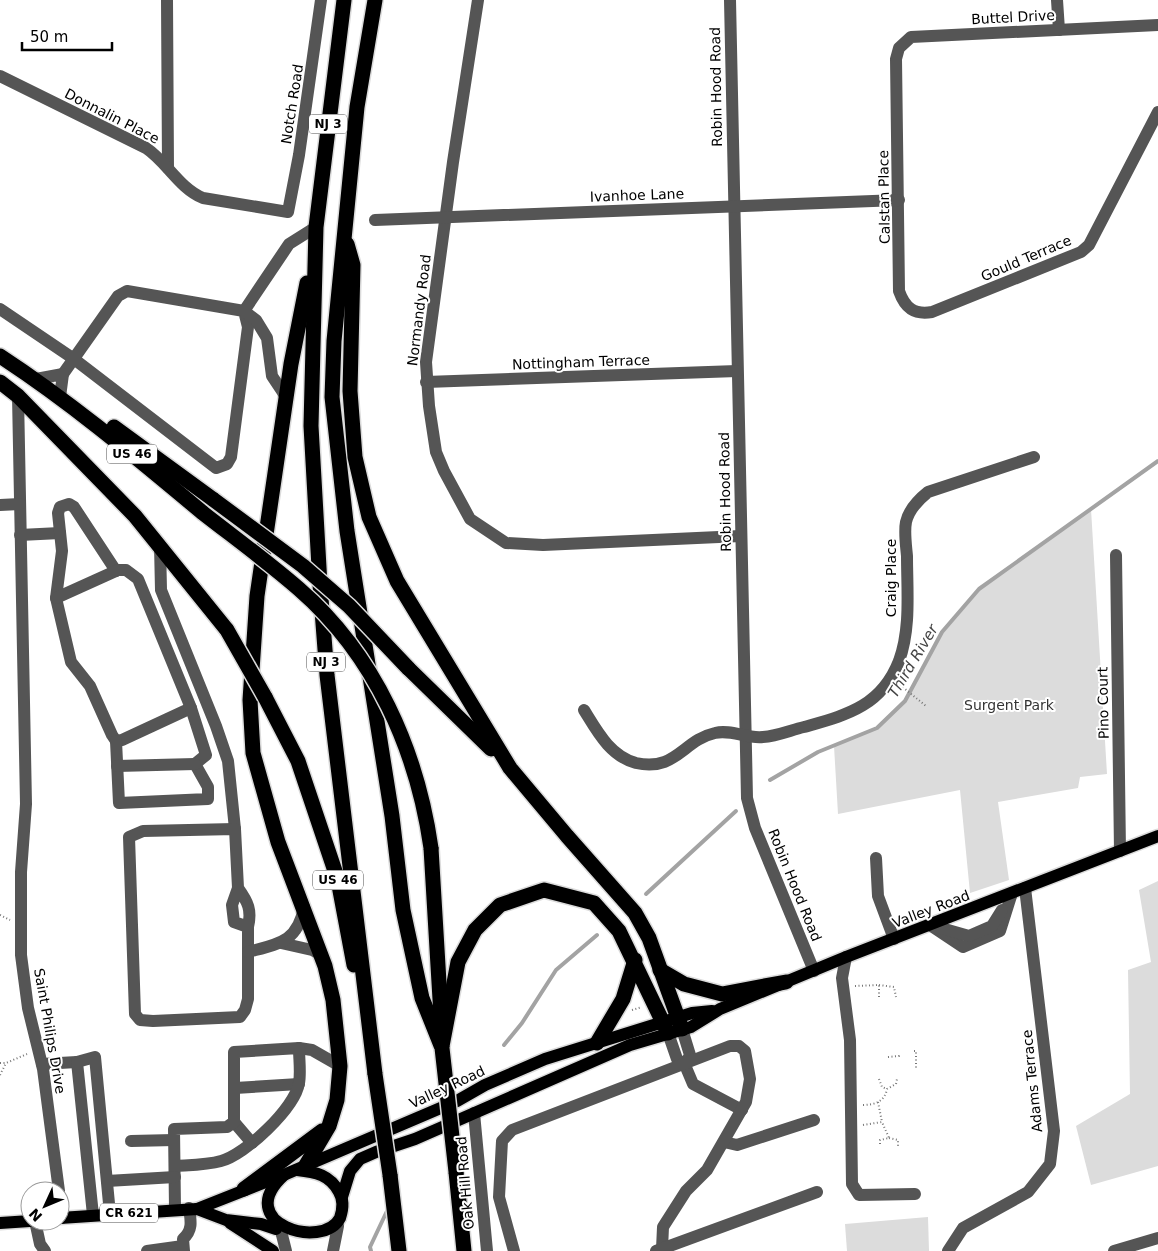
<svg xmlns="http://www.w3.org/2000/svg" width="1158" height="1251" font-family="'DejaVu Sans',sans-serif">
<rect width="100%" height="100%" fill="#fff"/>
<g fill="#dcdcdc">
<path d="M1091 509 1107 774 1080 777 1078 788 998 802 1009 880 970 893 960 790 838 814 834 746 877 728 905 701 942 632 979 589Z"/>
<path d="M1158 881V1166L1091 1185 1076 1126 1130 1094 1128 970 1151 962 1139 890Z"/>
<path d="M928 1217 929 1251H847L845 1224Z"/>
</g>
<g fill="none" stroke-linecap="round" stroke-linejoin="round">
<g stroke="#a3a3a3" stroke-width="4">
<path d="M770 780 818 752 877 728 905 701 942 632 979 589 1158 461"/>
<path d="M646 894 736 811"/>
<path d="M504 1045 522 1023 556 970 597 935"/>
<path d="M371 1251 370 1247 387 1211"/>
</g>
<defs>
<g id="major">
<path d="M284 1175C231 1223 323 1251 340 1218 343 1209 344 1200 339 1192 330 1175 316 1172 297 1170"/>
<path d="M342 1197 350 1171 360 1159 376 1152 415 1139 630 1045 691 1027 720 1009 846 957 1158 836"/>
<path d="M197 1209 286 1174 457 1101 485 1085 545 1059 692 1013 712 1011"/>
<path d="M60 1218 197 1209 226 1220 261 1224 276 1229"/>
<path d="M0 1223 30 1221"/>
<path d="M230 1223 273 1251"/>
</g>
<g id="highway">
<path d="M344 0 316 227 311 426 320 585 327 675 375 1074"/>
<path d="M375 0 357 107 334 341 332 397 347 531 392 816 403 910 422 998 442 1048"/>
<path d="M347 244 353 265 350 391 355 457 369 517 397 581 510 768 567 836 635 913 649 938 682 1029"/>
<path d="M0 356C72 403 137 458 203 513"/>
<path d="M0 382 18 396 135 516 227 630"/>
<path d="M114 427 214 500"/>
<path d="M408 668 491 749"/>
<path d="M265 697 298 761 338 880 354 965"/>
<path d="M431 848 441 1016"/>
<path d="M660 970 684 984 722 994 786 982"/>
<path d="M597 1043 623 999 635 960"/>
<path d="M442 1046 458 962 475 930 500 905 544 890 594 903 619 931 668 1033"/>
<path d="M306 1165 329 1126 337 1100 340 1066 333 1000 325 966 278 842 253 753 250 700 257 596 291 364 307 283"/>
<path d="M456 1172 464 1251"/>
<path d="M390 1175 399 1251"/>
<path d="M244 1189 322 1131"/>
</g>
</defs>
<use href="#major" stroke="#dbdbdb" stroke-width="15"/>
<use href="#highway" stroke="#dbdbdb" stroke-width="18"/>
<g stroke="#777" stroke-width="2" stroke-dasharray="1 2.5" stroke-linecap="butt">
<path d="M900 685 926 706"/>
<path d="M0 915 10 920"/>
<path d="M879 985 894 987 896 997"/>
<path d="M855 986 879 985V998"/>
<path d="M632 1010 642 1007"/>
<path d="M914 1051H916V1069"/>
<path d="M888 1057 899 1056V1053"/>
<path d="M0 1063H6L27 1054"/>
<path d="M0 1075 6 1063"/>
<path d="M879 1079 882 1087 887 1089"/>
<path d="M878 1102 882 1122"/>
<path d="M863 1105C875 1105 885 1101 887 1089L896 1084 897 1079"/>
<path d="M863 1125 882 1122 889 1138 880 1140V1146"/>
<path d="M889 1138 898 1140V1148"/>
</g>
<g stroke="#555" stroke-width="12">
<path d="M167 0 168 168"/>
<path d="M478 0 453 162 426 362 429 406 436 452 444 471 470 519 506 543 543 545 741 536"/>
<path d="M730 0 747 798 755 828 814 971"/>
<path d="M1057 0 1059 30"/>
<path d="M1158 25 911 37 899 48 896 59 899 291C905 308 914 315 932 312L1081 252 1089 245 1158 112"/>
<path d="M0 76 146 148C167 162 179 188 203 198L288 212 299 155 321 0"/>
<path d="M375 220 899 200"/>
<path d="M0 309 74 359 216 468 227 464 231 457 248 327 244 311 127 291 118 296 63 374"/>
<path d="M36 379 63 374 60 397"/>
<path d="M426 382 737 371"/>
<path d="M18 396 26 804 21 872V955L28 1008 43 1069 59 1191"/>
<path d="M286 397 272 376 267 338 256 320 244 311 289 244 316 227"/>
<path d="M0 505 20 504"/>
<path d="M20 535 60 533"/>
<path d="M160 545 161 590 216 726 228 761 235 829"/>
<path d="M1116 555 1120 851"/>
<path d="M116 571 74 507 69 504 60 507 58 513 62 551 56 598 71 662 90 686 112 735 116 741 122 740 191 708"/>
<path d="M56 598 118 570H126L138 579 191 708 206 755 195 764 208 787V799L119 803 116 741"/>
<path d="M584 710C597 731 610 756 636 763 676 772 683 740 715 733 731 729 747 739 763 737 777 736 791 730 804 727 846 715 881 707 899 661 911 628 907 591 907 556 906 545 904 532 906 522 909 509 918 500 928 492L1034 457"/>
<path d="M117 766 195 764"/>
<path d="M876 858 878 896 894 939"/>
<path d="M238 888C248 902 252 910 248 927V999L245 1010 240 1017 153 1021 140 1020 135 1014 129 837 143 831 235 829 238 888 232 905 234 922 248 927"/>
<path d="M930 925 963 947 1000 931 1012 893"/>
<path d="M941 928 969 936 992 926 1002 910"/>
<path d="M281 943 312 950 322 955"/>
<path d="M248 952C278 944 298 942 304 907"/>
<path d="M846 957 842 978 850 1040 852 1184 859 1195 915 1194"/>
<path d="M682 1029 690 1055 685 1065"/>
<path d="M668 1033 677 1059 685 1065 693 1084 742 1110"/>
<path d="M299 1048 312 1050 340 1066"/>
<path d="M42 1064 77 1062"/>
<path d="M235 1088 299 1084"/>
<path d="M474 1113 487 1251"/>
<path d="M234 1122 252 1143"/>
<path d="M131 1141 174 1140"/>
<path d="M724 1142 737 1145 814 1120"/>
<path d="M175 1166C190 1165 207 1165 221 1161 245 1155 295 1108 299 1083 301 1073 299 1059 299 1048L234 1052V1122L227 1127 174 1129 175 1209"/>
<path d="M107 1181 175 1177"/>
<path d="M60 1200 62 1218"/>
<path d="M93 1215 77 1062 95 1057 110 1214"/>
<path d="M35 1221 40 1244 45 1251"/>
<path d="M282 1235 286 1251"/>
<path d="M147 1251 183 1246"/>
<path d="M184 1251 183 1239C193 1230 191 1221 189 1208"/>
<path d="M333 1251 338 1226"/>
<path d="M514 1251 499 1197 502 1141 512 1130 730 1046H739L745 1051 750 1079 746 1102 707 1170 686 1191 663 1227 662 1249"/>
<path d="M656 1251 817 1192"/>
<path d="M948 1251 963 1228 1028 1192 1050 1164 1054 1131 1025 888"/>
<path d="M1114 1251 1158 1238"/>
</g>
<use href="#major" stroke="#000" stroke-width="12"/>
<use href="#highway" stroke="#000" stroke-width="15"/>
<defs>
<g id="highway-bridge">
<path d="M214 500 303 566 349 606 408 668"/>
<path d="M203 513C235 538 268 562 299 589 375 655 417 750 431 848"/>
<path d="M227 630 265 697"/>
<path d="M442 1048 456 1172"/>
<path d="M375 1074 390 1175"/>
</g>
</defs>
<use href="#highway-bridge" stroke="#dbdbdb" stroke-width="18" stroke-linecap="butt"/>
<use href="#highway-bridge" stroke="#000" stroke-width="15"/>
</g>
<g text-anchor="middle" dominant-baseline="central" stroke-width="4" stroke-linejoin="round" paint-order="stroke">
<g fill="#fff" stroke="#4c4c4c" stroke-width="1">
<rect x="309" y="114.5" width="38" height="19" rx="4"/>
<rect x="107" y="444.5" width="50" height="19" rx="4"/>
<rect x="307" y="652.5" width="38" height="19" rx="4"/>
<rect x="313" y="870.5" width="50" height="19" rx="4"/>
<rect x="100" y="1203.5" width="58" height="19" rx="4"/>
</g>
<g font-size="12" font-weight="bold" fill="#000">
<text x="328" y="124">NJ 3</text>
<text x="132" y="454">US 46</text>
<text x="326" y="662">NJ 3</text>
<text x="338" y="880">US 46</text>
<text x="129" y="1213">CR 621</text>
</g>
<g font-size="14" fill="#000" stroke="#fff">
<text transform="translate(1013 17) rotate(-3)">Buttel Drive</text>
<text transform="translate(716 87) rotate(-91)">Robin Hood Road</text>
<text transform="translate(292 104) rotate(-81)">Notch Road</text>
<text transform="translate(112 116) rotate(27)">Donnalin Place</text>
<text transform="translate(637 195) rotate(-2)">Ivanhoe Lane</text>
<text transform="translate(884 197) rotate(-91)">Calstan Place</text>
<text transform="translate(1026 258) rotate(-23)">Gould Terrace</text>
<text transform="translate(419 310) rotate(-83)">Normandy Road</text>
<text transform="translate(581 362) rotate(-2)">Nottingham Terrace</text>
<text transform="translate(725 492) rotate(-91)">Robin Hood Road</text>
<text transform="translate(891 578) rotate(-90)">Craig Place</text>
<text transform="translate(1103 703) rotate(-91)">Pino Court</text>
<text transform="translate(795 885) rotate(68)">Robin Hood Road</text>
<text transform="translate(931 909) rotate(-21)">Valley Road</text>
<text transform="translate(50 1031) rotate(80)">Saint Philips Drive</text>
<text transform="translate(1032 1081) rotate(-96)">Adams Terrace</text>
<text transform="translate(447 1087) rotate(-25)">Valley Road</text>
<text transform="translate(465 1183) rotate(-95)">Oak Hill Road</text>
</g>
<g font-size="14" fill="#333" stroke="#fff">
<text x="1009" y="705">Surgent Park</text>
</g>
<g font-size="15" font-style="italic" fill="#444" stroke="#fff">
<text transform="translate(913 661) rotate(-59)">Third River</text>
</g>
</g>
<g transform="translate(45 1206) rotate(226)"><circle r="24" fill="#ffffff" stroke="#999999"/>
<path d="M0-4L9 19L0 12L-9 19Z" fill="#000000"/>
<text y="-8" font-size="14" font-weight="bold" text-anchor="middle" fill="#000000">N</text>
</g>
<path d="M22 42v8h90v-8" fill="none" stroke="#000000" stroke-width="2.5"/>
<text x="30" y="42" font-size="15" fill="#000000" stroke="#ffffff" stroke-width="4" paint-order="stroke">50 m</text>
</svg>
